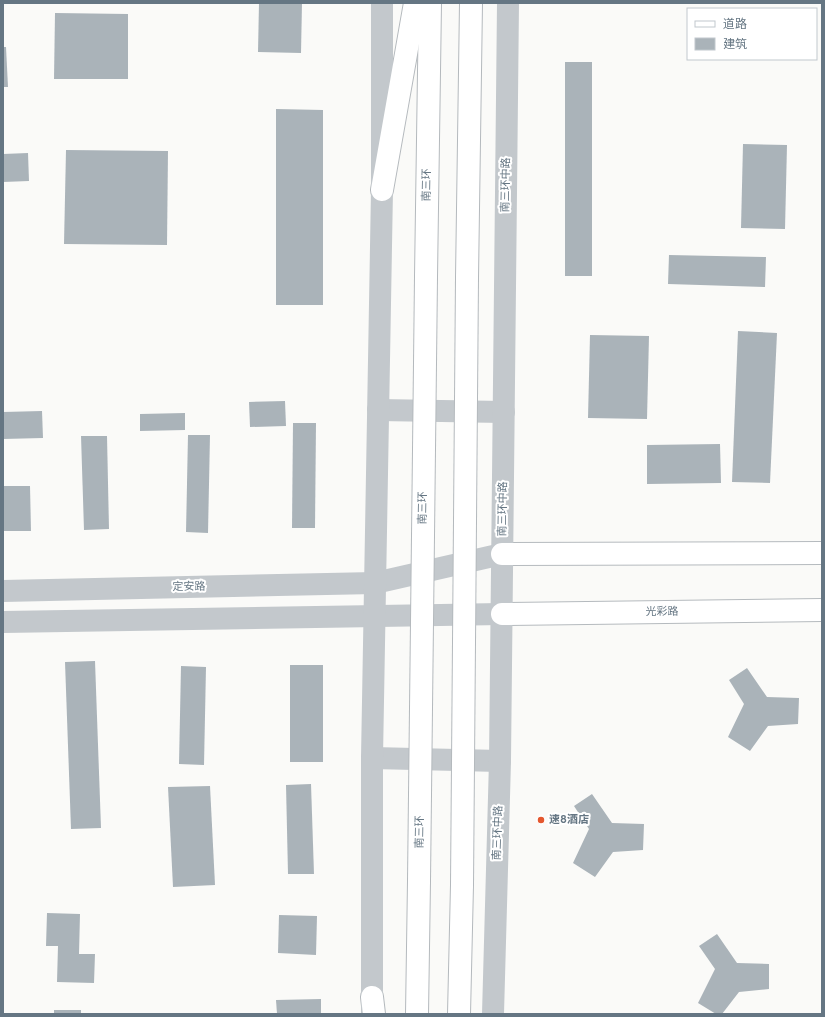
<svg xmlns="http://www.w3.org/2000/svg" width="825" height="1017" font-family="Overpass,'Noto Sans SC',sans-serif">
<rect width="100%" height="100%" fill="#fafaf8"/>
<g fill="#aab3b9">
<path d="M259 3H302L301 53 258 52Z"/>
<path d="M55 13 128 14V79H54Z"/>
<path d="M3 47H6L8 87H3Z"/>
<rect x="565" y="62" width="27" height="214"/>
<path d="M276 109 323 110V305H276Z"/>
<path d="M743 144 787 145 785 229 741 228Z"/>
<path d="M66 150 168 151 167 245 64 244Z"/>
<path d="M28 153 29 181 3 182V154Z"/>
<path d="M669 255 766 257 765 287 668 284Z"/>
<path d="M738 331 777 333 770 483 732 482Z"/>
<path d="M590 335 649 336 647 419 588 418Z"/>
<path d="M285 401 286 426 250 427 249 402Z"/>
<path d="M42 411 43 438 3 439V412Z"/>
<path d="M185 413V430L140 431V414Z"/>
<path d="M293 423H316L315 528H292Z"/>
<path d="M188 435H210L208 533 186 532Z"/>
<path d="M81 436H107L109 529 84 530Z"/>
<path d="M720 444 721 483 647 484V445Z"/>
<path d="M3 486H30L31 531H3Z"/>
<path d="M95 661 101 828 71 829 65 662Z"/>
<rect x="290" y="665" width="33" height="97"/>
<path d="M181 666 206 667 204 765 179 764Z"/>
<path d="M747 668 767 697 799 698 798 724 768 726 750 751 728 737 744 704 729 680Z"/>
<path d="M311 784 314 874H288L286 785Z"/>
<path d="M210 786 215 885 173 887 168 787Z"/>
<path d="M592 794 612 823 644 824 643 850 613 852 595 877 573 863 589 829 574 806Z"/>
<path d="M47 913 80 914 79 954H95L94 983 57 982 58 946H46Z"/>
<path d="M279 915 317 916 316 955 278 953Z"/>
<path d="M717 934 737 963 769 964V989L739 992 722 1014H716L698 1003 715 969 699 946Z"/>
<path d="M321 999V1014H277L276 1000Z"/>
<rect x="54" y="1010" width="27" height="4"/>
</g>
<g fill="none" stroke-linecap="round" stroke-linejoin="round">
<defs>
<g id="major">
<path d="M502 554 822 553"/>
<path d="M502 614 822 610"/>
</g>
<g id="highway">
<path d="M382 190 415 3"/>
<path d="M426 277 430 3"/>
<path d="M467 278 471 3"/>
<path d="M372 997 374 1014"/>
<path d="M417 1014 419 881"/>
<path d="M459 1014 462 885"/>
</g>
</defs>
<use href="#major" stroke="#b5babe" stroke-width="24"/>
<use href="#highway" stroke="#b4b9bd" stroke-width="24"/>
<g stroke="#c3c8cc" stroke-width="22">
<path d="M378 410 504 412"/>
<path d="M3 591 375 583 502 554"/>
<path d="M3 622 502 614"/>
<path d="M372 758 500 761"/>
<path d="M372 1014V758L382 190V3"/>
<path d="M493 1014 500 761 508 3"/>
</g>
<use href="#major" stroke="#fff" stroke-width="22"/>
<use href="#highway" stroke="#fff" stroke-width="22"/>
<defs>
<g id="highway-bridge">
<path d="M419 881 426 277"/>
<path d="M462 885 467 278"/>
</g>
</defs>
<use href="#highway-bridge" stroke="#b4b9bd" stroke-width="24" stroke-linecap="butt"/>
<use href="#highway-bridge" stroke="#fff" stroke-width="22"/>
</g>
<circle fill="#e4572e" stroke="#fff" stroke-width="1.5" cx="541" cy="820" r="4"/>
<g text-anchor="middle" dominant-baseline="central" stroke-width="4" stroke-linejoin="round" paint-order="stroke">
<g font-size="11" fill="#657683" stroke="#fff">
<text transform="translate(427 185) rotate(-89)">南三环</text>
<text transform="translate(506 185) rotate(-89)">南三环中路</text>
<text transform="translate(423 508) rotate(-89)">南三环</text>
<text transform="translate(503 509) rotate(-89)">南三环中路</text>
<text transform="translate(189 587) rotate(-1)">定安路</text>
<text transform="translate(662 612) rotate(-1)">光彩路</text>
<text transform="translate(420 832) rotate(-89)">南三环</text>
<text transform="translate(498 833) rotate(-88)">南三环中路</text>
</g>
<g font-size="11" font-weight="bold" fill="#657683" stroke="#fff" text-anchor="start">
<text x="549" y="820">速8酒店</text>
</g>
</g>
<rect width="825" height="1017" fill="none" stroke="#657683" stroke-width="8"/>
<rect x="687" y="8" width="130" height="52" fill="#ffffff" stroke="#c1c8cd"/>
<rect x="695" y="21" width="20" height="6" fill="#ffffff" stroke="#c1c8cd"/>
<text x="723" y="28" font-size="12" fill="#657683">道路</text>
<rect x="695" y="38" width="20" height="12" fill="#aab3b9" stroke="#c1c8cd"/>
<text x="723" y="48" font-size="12" fill="#657683">建筑</text>
</svg>
